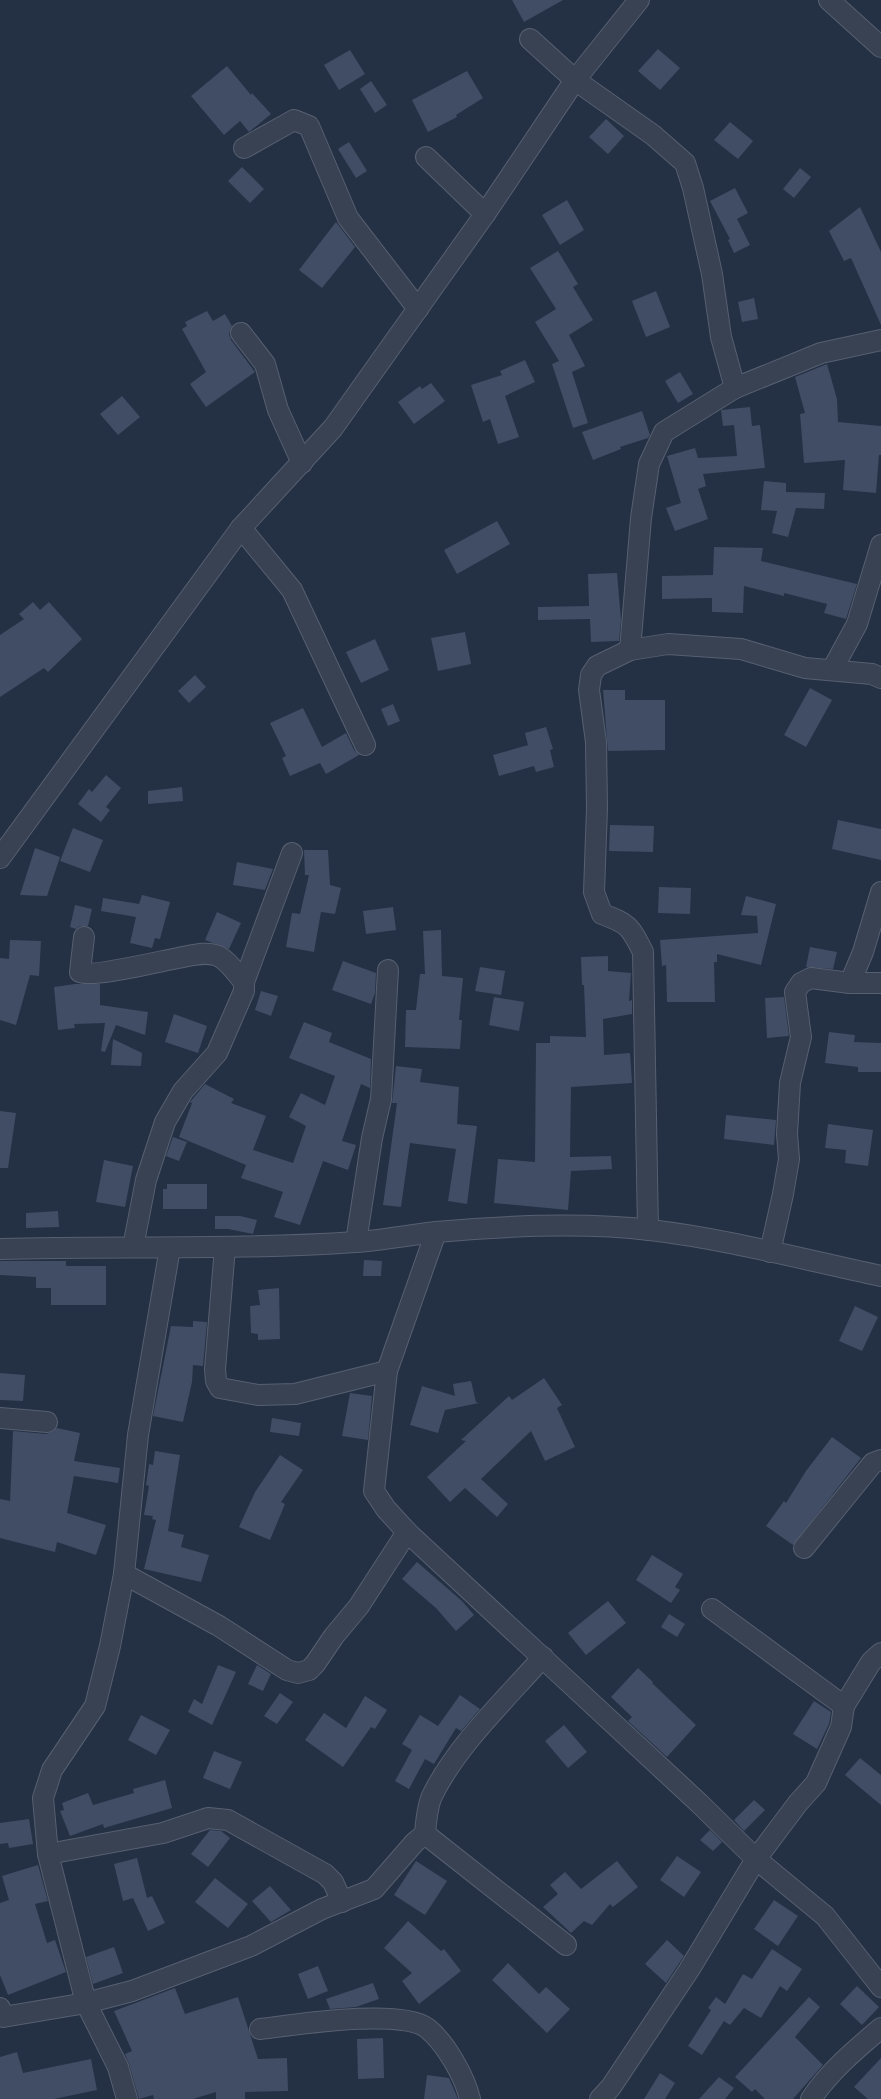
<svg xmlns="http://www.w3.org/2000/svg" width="881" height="2099" font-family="'IBM Plex Sans',sans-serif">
<rect width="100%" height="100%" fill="#243044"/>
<g fill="#404d64">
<path d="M512 0H563L524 22Z"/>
<path d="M658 49 680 68 660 90 638 71Z"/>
<path d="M350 50 365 74 339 90 324 65Z"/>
<path d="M227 66 251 95 252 93 271 114 249 132 240 121 224 135 191 96Z"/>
<path d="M467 71 483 98 456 115 457 117 428 132 412 100Z"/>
<path d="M371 81 387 105 375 113 360 89Z"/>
<path d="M606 119 624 136 608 154 589 137Z"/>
<path d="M730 122 753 141 738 159 714 140Z"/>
<path d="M349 142 367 171 356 178 338 149Z"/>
<path d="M242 167 264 189 250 203 228 181Z"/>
<path d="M800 168 811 177 794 198 783 189Z"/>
<path d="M735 188 748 213 737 219 750 245 734 253 728 240 730 239 710 201Z"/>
<path d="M567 200 584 230 560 245 542 215Z"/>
<path d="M860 207 881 252V325L851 258 844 261 829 231Z"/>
<path d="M336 222 355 247 322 288 299 270Z"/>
<path d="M558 251 578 284 573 287 593 320 569 335 585 366 572 372 588 423 573 428 552 364 559 361 535 322 556 309 530 268Z"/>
<path d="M656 291 670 327 646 337 632 301Z"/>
<path d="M754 298 758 319 742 322 738 302Z"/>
<path d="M207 311 213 321 225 314 232 326 229 334 231 340 255 372 206 407 190 384 206 372 182 329 187 326 185 322Z"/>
<path d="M525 360 535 382 505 396 519 437 498 444 490 419 483 422 471 385 502 375 500 371Z"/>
<path d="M827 364 837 399 838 422 881 426V455H879L876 493 843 490 845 460 804 463 800 414 805 413 795 377Z"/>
<path d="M680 372 693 394 678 403 665 381Z"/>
<path d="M431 383 445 401 414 424 398 402 420 386 422 389Z"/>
<path d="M122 396 140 417 118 435 100 414Z"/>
<path d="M750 407 752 426 760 425 765 468 703 474 706 486 698 489 708 519 675 531 666 508 681 503 667 456 695 448 698 458 737 456 734 425 723 426 721 410Z"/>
<path d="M642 411 650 435 648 438 620 447 621 449 593 460 582 432Z"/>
<path d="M764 481 786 483V492L825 493 824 509 796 508 788 537 772 533 777 511 761 510Z"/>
<path d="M497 521 510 544 457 574 444 550Z"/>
<path d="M714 547 763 548 761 561 857 584 846 619 824 613 827 604 784 593V596L744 586 743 613 712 612V598L662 599V576L713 575Z"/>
<path d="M617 573 621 620 619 641 591 642 590 619 538 620V607L589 606 588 574Z"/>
<path d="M33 602 40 610 49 602 82 639 48 672 44 668 0 697V635L24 619 19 614Z"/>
<path d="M465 632 471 664 438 671 431 638Z"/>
<path d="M375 639 389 670 361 683 346 652Z"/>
<path d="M195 675 206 687 189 703 178 691Z"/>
<path d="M810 688 832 700 806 747 784 735Z"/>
<path d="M603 690H625V700H665V750L608 751Z"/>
<path d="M393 704 400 721 388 726 381 709Z"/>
<path d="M303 708 322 747 346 733 354 750 359 755 326 774 320 763 290 776 282 758 286 756 270 723Z"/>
<path d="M546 727 553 749 550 750 554 767 536 772 534 766 499 776 493 755 528 745 525 733Z"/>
<path d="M106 775 121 788 106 807 110 810 101 822 78 804 89 789 92 792Z"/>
<path d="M182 787 183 801 148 804V791Z"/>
<path d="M838 820 881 829V860L832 849Z"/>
<path d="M610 825 654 826 653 852 609 851Z"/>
<path d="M73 828 103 840 90 872 60 861Z"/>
<path d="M35 848 60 857 47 896 20 895Z"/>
<path d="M304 850H328L330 885 341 888 335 914 321 912 314 952 286 947 292 913 300 914 309 875H305Z"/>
<path d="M237 862 273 869 265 890 233 885Z"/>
<path d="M659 887 691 888 690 914 658 913Z"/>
<path d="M142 895 170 902 160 939 155 938 152 948 130 943 136 917 101 911 103 898 139 904Z"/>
<path d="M746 896 776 904 761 965 717 954V962H714L715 1002H667L666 965 662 966 660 940 758 933 757 916 741 915Z"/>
<path d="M75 905 92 909 88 926H80L76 929 70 927Z"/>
<path d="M393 907 396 930 366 934 363 911Z"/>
<path d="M217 912 241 923 229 949 205 940Z"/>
<path d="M441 930 442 976 463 978 459 1020H462L460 1049 405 1047 406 1010H416L420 974H425L423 931Z"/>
<path d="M10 940 41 941 39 976 30 975 16 1025 0 1020V958L9 959Z"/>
<path d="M810 947 837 952 833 969 806 967Z"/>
<path d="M608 956V971L631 973 629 1001 632 1000V1014L603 1019 604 1055 630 1053 632 1083 571 1087 570 1157 611 1156 612 1169 571 1171 568 1210 494 1203 498 1159 535 1162 536 1043H550V1036L586 1037 584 985H582L581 957Z"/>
<path d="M343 961 376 973 375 993 371 1004 332 990Z"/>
<path d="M480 967 505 971 501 995 475 991Z"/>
<path d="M75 984H100V1005L148 1012 145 1035 116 1025 105 1052 101 1051 105 1023 74 1024 75 1028 58 1030 54 987Z"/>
<path d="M261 991 278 996 271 1016 255 1010Z"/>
<path d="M494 997 524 1002 519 1031 489 1025Z"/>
<path d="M784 997 789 1036 767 1038 765 998Z"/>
<path d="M174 1014 207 1026 198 1053 165 1042Z"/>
<path d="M304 1022 332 1033 329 1042 371 1059 370 1088 361 1084 342 1141 356 1145 348 1170 323 1161 300 1225 274 1217 283 1192 241 1178 246 1165 179 1137 192 1103 190 1102 205 1084 234 1099 231 1103 266 1116 253 1150 293 1163 306 1126 289 1117 301 1093 325 1105 335 1076 289 1058Z"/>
<path d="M829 1032 855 1035 854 1042 881 1043V1072H858V1067L825 1063Z"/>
<path d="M113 1039 142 1053 141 1066 111 1065Z"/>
<path d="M396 1066 422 1069 420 1082 459 1087 457 1124 477 1126 467 1204 448 1201 456 1149 410 1143 401 1207 383 1205 397 1103H392Z"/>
<path d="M0 1111 16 1113 8 1168H0Z"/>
<path d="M726 1115 776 1120 774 1145 724 1139Z"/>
<path d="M828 1124 873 1130 868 1166 845 1163 846 1150 825 1148Z"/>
<path d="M173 1137 187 1142 179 1161 166 1156Z"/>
<path d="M104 1160 133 1166 125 1207 96 1202Z"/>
<path d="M167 1184H207V1209H163V1189H167Z"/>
<path d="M58 1211 59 1227 26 1228V1213Z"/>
<path d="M215 1216H240L257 1220 253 1234 228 1229H215Z"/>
<path d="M364 1260 382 1261 381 1276H363Z"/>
<path d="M0 1261H66V1266H106V1305H51V1288H36V1277L0 1275Z"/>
<path d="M279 1288 280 1339 258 1340V1334L251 1333 250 1306 260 1305 258 1290Z"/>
<path d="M855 1306 878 1317 862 1351 839 1341Z"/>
<path d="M193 1321 207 1322 203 1366 193 1365 192 1382 183 1422 153 1416 171 1326 193 1327Z"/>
<path d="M0 1373 25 1375 23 1401 0 1400Z"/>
<path d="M544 1378 562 1405 557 1408 575 1447 545 1461 531 1431 481 1479 508 1504 497 1517 465 1488 450 1502 427 1477 466 1441 461 1440 509 1396 512 1400Z"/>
<path d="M471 1381 476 1402 479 1403 445 1410 438 1433 410 1425 422 1386 455 1396 453 1384Z"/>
<path d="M350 1393 372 1396 368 1440 342 1436Z"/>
<path d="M272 1418 301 1423 299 1436 270 1432Z"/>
<path d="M57 1428 80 1433 74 1461 120 1468 118 1483 74 1476 67 1513 106 1525 96 1555 57 1542 55 1552 0 1538V1499L10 1501 13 1431 46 1434 52 1432Z"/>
<path d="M832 1437 861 1458 793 1545 766 1526 784 1501 786 1503 806 1471Z"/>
<path d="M155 1451 180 1455 168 1531 184 1535 181 1547 209 1555 201 1582 144 1569 156 1520 152 1519 153 1516 144 1515 149 1486 146 1485 149 1464 153 1465Z"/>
<path d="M280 1455 303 1470 281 1502 285 1504 270 1540 239 1527 255 1492Z"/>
<path d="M652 1555 683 1574 675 1587 680 1590 671 1603 636 1580Z"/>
<path d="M417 1562 462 1601 474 1615 456 1631 436 1608 402 1579Z"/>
<path d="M608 1601 626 1623 586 1655 568 1633Z"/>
<path d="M669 1614 685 1624 677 1637 661 1627Z"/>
<path d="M218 1665 236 1672 212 1725 188 1712 194 1699 202 1704Z"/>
<path d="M257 1665 271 1674 263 1691 248 1684Z"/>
<path d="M638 1668 653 1682 652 1683 696 1725 667 1757 628 1721 632 1717 611 1697Z"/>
<path d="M280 1693 293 1702 277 1724 264 1716Z"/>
<path d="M460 1695 480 1709 461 1731 456 1728 434 1764 425 1759 409 1789 395 1781 412 1750 402 1744 420 1715 438 1726Z"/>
<path d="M365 1696 387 1710 375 1729 371 1727 343 1767 305 1740 324 1713 346 1728Z"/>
<path d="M814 1701 831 1712 829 1724 817 1749 793 1734Z"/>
<path d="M141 1715 170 1730 156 1755 128 1740Z"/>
<path d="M564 1725 587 1752 568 1768 545 1741Z"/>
<path d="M214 1751 242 1762 230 1789 203 1778Z"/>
<path d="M860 1758 881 1775V1805L845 1775Z"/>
<path d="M165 1780 172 1808 104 1828 103 1824 70 1836 60 1811 64 1810 62 1803 88 1793 93 1805 134 1793 133 1789Z"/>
<path d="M754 1800 765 1810 744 1831 734 1820Z"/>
<path d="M29 1819 33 1844 9 1848 8 1843 0 1844V1823Z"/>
<path d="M210 1830 221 1831 230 1838 208 1867 191 1854Z"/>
<path d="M710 1830 722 1842 713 1851 700 1840Z"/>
<path d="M677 1856 701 1872 684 1897 660 1880Z"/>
<path d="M137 1858 147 1898 152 1896 165 1923 148 1931 133 1898 123 1901 114 1864Z"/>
<path d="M416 1861 447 1881 425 1915 394 1895Z"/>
<path d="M617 1861 638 1887 613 1907 610 1904 592 1925 584 1921 571 1933 543 1907 558 1894 550 1885 565 1872 581 1889Z"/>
<path d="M38 1865 48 1901 35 1904 47 1943 55 1940 66 1972 8 1995 0 1975V1903L9 1900 2 1876Z"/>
<path d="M215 1878 248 1904 228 1928 195 1902Z"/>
<path d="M270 1886 291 1910 271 1922 252 1901Z"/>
<path d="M774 1900 798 1916 778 1946 754 1929Z"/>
<path d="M408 1921 441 1951 444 1949 461 1971 419 2004 402 1981 412 1973 384 1948Z"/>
<path d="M667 1940 684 1956 666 1983 645 1964Z"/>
<path d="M114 1947 123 1973 93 1984 86 1957Z"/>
<path d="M772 1949 802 1969 787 1991 780 1986 761 2018 744 2008 730 2025 724 2021 702 2055 688 2046 711 2010 708 2008 716 1997 725 2004 743 1974 752 1979Z"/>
<path d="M508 1963 539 1994 546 1987 570 2009 547 2033 492 1980Z"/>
<path d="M318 1966 328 1991 308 1999 298 1974Z"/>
<path d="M373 1983 379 1999 356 2007 330 2009 326 1999Z"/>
<path d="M857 1986 879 2007 862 2025 840 2004Z"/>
<path d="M175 1988 185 2014 238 1997 258 2059 287 2058 288 2091 245 2092V2099H216V2092L193 2099H154L153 2095 139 2099 129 2064 125 2054 132 2051 114 2011Z"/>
<path d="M809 1997 820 2007 795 2037 823 2065 793 2099H765L755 2089 752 2092 735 2077Z"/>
<path d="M383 2038 384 2078 358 2079 357 2039Z"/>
<path d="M17 2052 23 2073 91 2059 97 2090 54 2099H0V2057Z"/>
<path d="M881 2058V2099H868L854 2087Z"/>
<path d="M660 2073 675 2083 665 2099H644Z"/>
<path d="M427 2075 449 2078 458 2099H424Z"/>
<path d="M719 2077 734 2088 725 2099H699Z"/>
</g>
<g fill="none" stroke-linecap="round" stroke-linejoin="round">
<defs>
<g id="minor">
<path d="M829 0 881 47"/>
<path d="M530 39 575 80 653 135 685 163 693 188 712 274 721 337 735 388 821 353 881 340"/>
<path d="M244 148 294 120 309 126 348 218 418 309"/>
<path d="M426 157 485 214"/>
<path d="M241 333 265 364 278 410 302 463"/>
<path d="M735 388 664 432 649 464 641 518 630 650 668 644 741 649 805 668 872 674 881 678"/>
<path d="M241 528 292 590 365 745"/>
<path d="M630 650 597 666 591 675 589 690 596 742 597 808 594 892 602 914C629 924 630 926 643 952L648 1230"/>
<path d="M832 670 857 624 881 545"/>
<path d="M0 858 241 528 333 428 485 214 575 80 639 0"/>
<path d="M84 937 80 972C91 978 161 961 178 958 190 956 208 950 220 957 229 962 237 974 244 982V991L217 1053 183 1091 165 1122 146 1180 133 1247"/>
<path d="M244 982 292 853"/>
<path d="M850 983H881"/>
<path d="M356 1242 372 1138 381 1099 388 970"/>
<path d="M225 1247 215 1369 216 1381 220 1388 258 1395 295 1394 387 1371 374 1491 386 1509 407 1532 700 1804 756 1859 825 1916 881 1987"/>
<path d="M170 1248 138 1435 124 1574 110 1646 95 1706 52 1770 43 1798 48 1854 86 2003 132 1991 251 1946 322 1909 374 1889 415 1842 425 1834C426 1822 427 1807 432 1796 456 1746 506 1699 543 1657"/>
<path d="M0 1249C119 1246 238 1250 356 1242 383 1240 409 1235 436 1232 503 1226 583 1222 650 1230 727 1239 805 1260 881 1276"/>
<path d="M770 1252 783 1194 789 1159 787 1134 790 1083 801 1037 795 992 801 983 811 978 850 983 863 952 881 892"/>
<path d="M387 1371 436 1232"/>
<path d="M0 1418 47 1422"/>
<path d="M804 1548 873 1463 881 1460"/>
<path d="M124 1574 219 1626 287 1670 298 1673 309 1670 315 1664 334 1636 359 1606 407 1532"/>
<path d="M712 1609 844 1706"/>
<path d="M425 1834 566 1945"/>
<path d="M48 1854 163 1833 208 1818 228 1820 325 1874 333 1882 342 1902"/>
<path d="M0 2008 3 2017 86 2003 118 2067 127 2099"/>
<path d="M260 2029C294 2025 400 2008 427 2028 445 2042 465 2077 470 2099"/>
<path d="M600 2099 611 2087 689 1970 756 1859 798 1803 816 1783 841 1727 844 1706 871 1662 881 1653"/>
<path d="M811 2099C829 2072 856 2049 881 2028"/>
</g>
</defs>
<use href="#minor" stroke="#576071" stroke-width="22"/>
<use href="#minor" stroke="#384253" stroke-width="20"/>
</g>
</svg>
